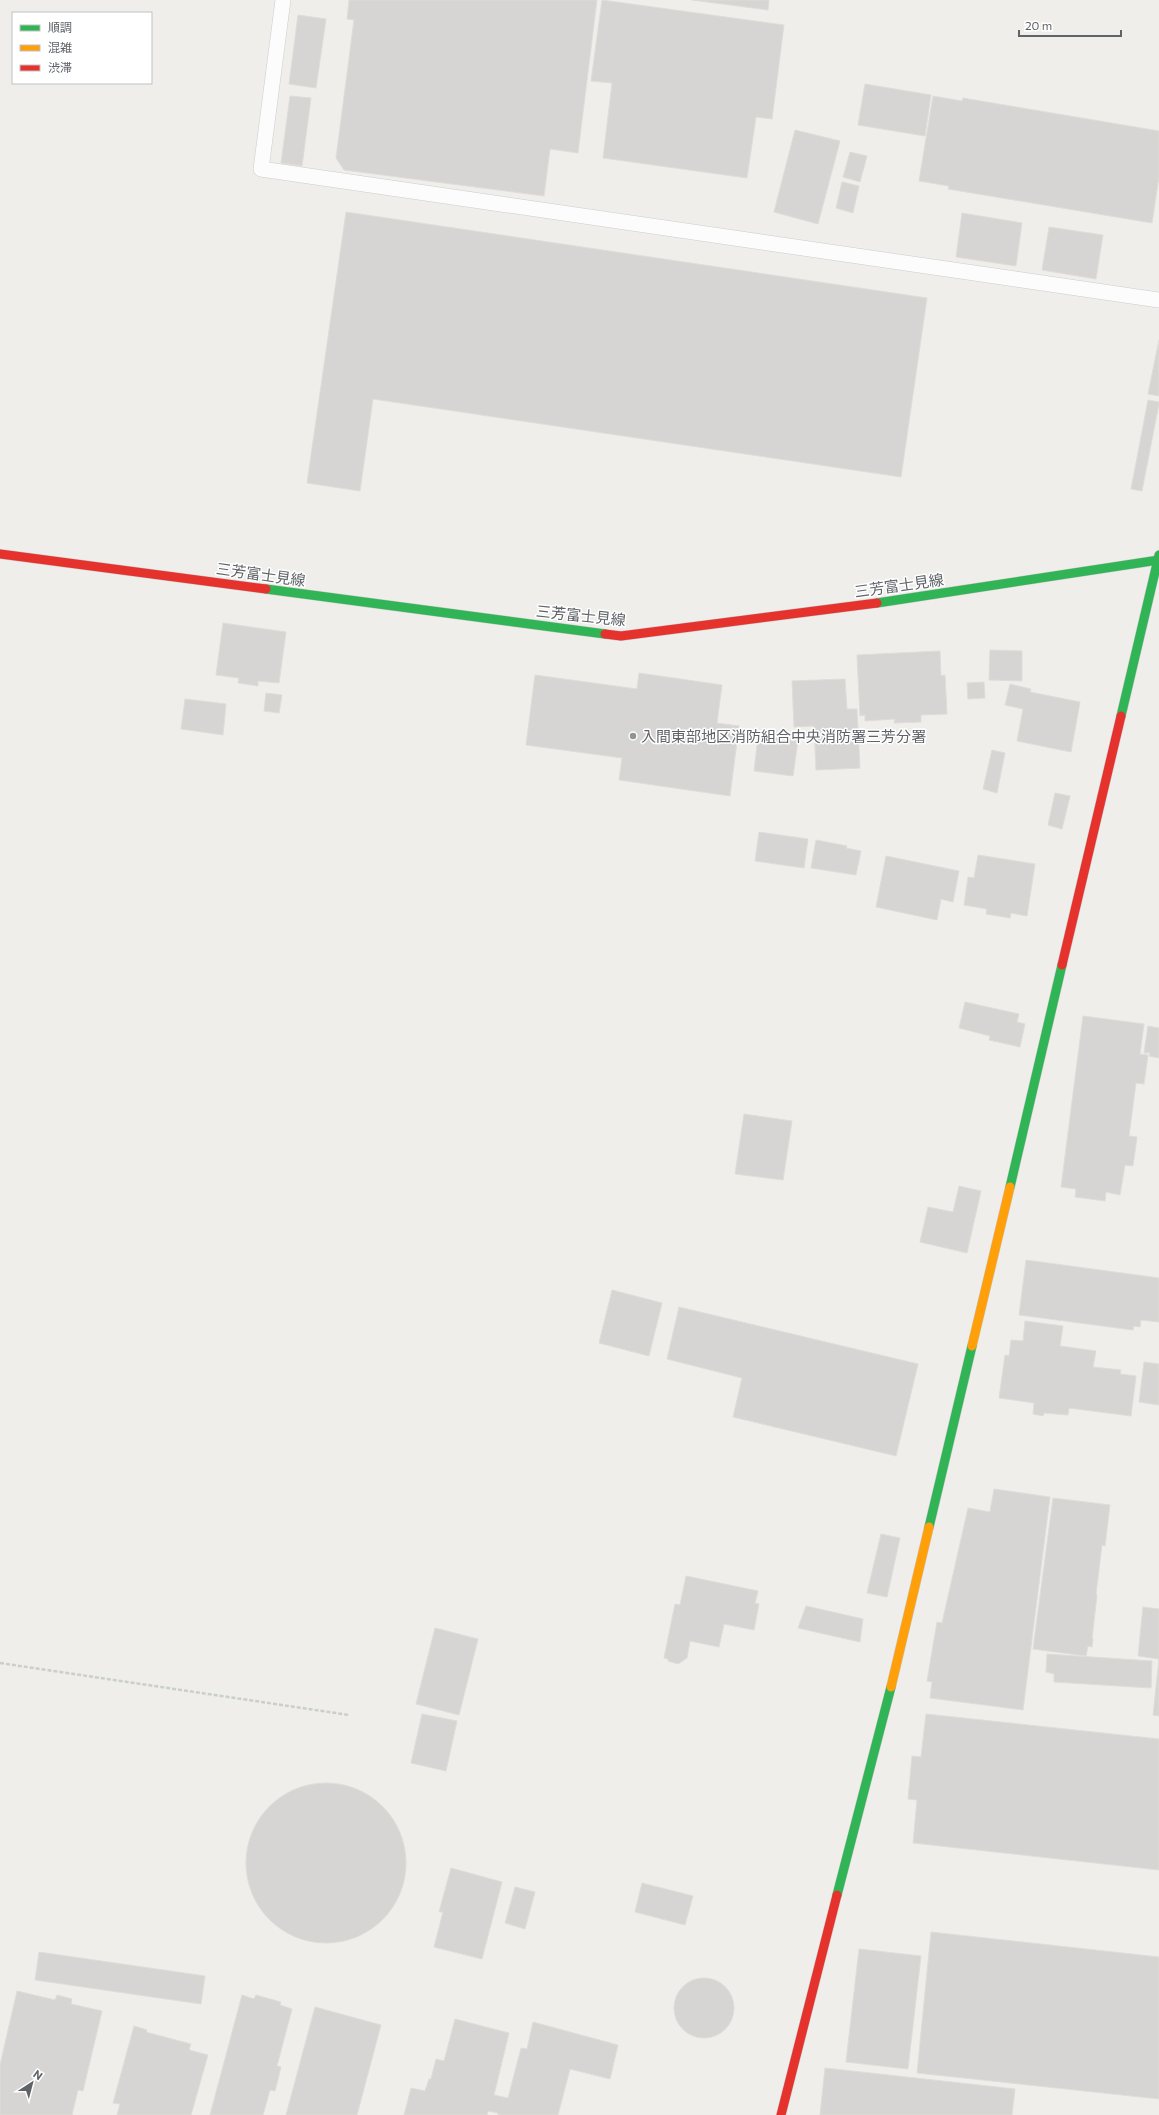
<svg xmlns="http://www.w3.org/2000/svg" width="1159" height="2115" font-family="Commissioner,'Noto Sans JP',sans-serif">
<rect width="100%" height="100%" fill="#efeeea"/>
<g fill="#d6d5d3" stroke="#deddd9">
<path d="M349 0H597L578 153 550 149 544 196 344 170 336 158 354 20 347 19Z"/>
<path d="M602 0 784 25 772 119 756 117 747 178 603 158 612 83 591 81Z"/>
<path d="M692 0H769L768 10Z"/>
<path d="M298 15 326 19 316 88 289 84Z"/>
<path d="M865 84 931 95 925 136 858 125Z"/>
<path d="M290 96 311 98 302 166 281 163Z"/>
<path d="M933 96 962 101 963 98 1159 131V177L1152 223 948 189 949 186 919 181Z"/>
<path d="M795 130 840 141 818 224 774 212Z"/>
<path d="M850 152 867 156 860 182 843 177Z"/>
<path d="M842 182 859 186 853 213 836 208Z"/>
<path d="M346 212 927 298 901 477 373 399 360 491 307 483Z"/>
<path d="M962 213 1022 223 1016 266 956 257Z"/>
<path d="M1049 227 1103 235 1096 279 1042 270Z"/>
<path d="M1159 340V396L1148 394Z"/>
<path d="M1148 400 1159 402V404L1142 491 1131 489Z"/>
<path d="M223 623 286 632 279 683 258 681V686L238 683 239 678 216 675Z"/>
<path d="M990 650 1022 651V681L989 680Z"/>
<path d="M940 651 941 676 945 675 947 714 921 715V722L894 723 895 719 865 721V715L860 716 857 655Z"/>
<path d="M639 673 722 685 717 723 739 726 730 796 619 780 622 758 526 745 535 675 637 689Z"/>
<path d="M845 679 847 709H857L860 768 816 770 814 726 794 727 792 681Z"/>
<path d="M984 682 985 698 968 699 967 683Z"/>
<path d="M1010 684 1031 689 1030 692 1080 702 1071 752 1017 741 1023 709 1005 705Z"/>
<path d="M266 693 282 695 279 713 264 711Z"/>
<path d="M185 699 226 704 223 735 181 729Z"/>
<path d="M758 736 798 741 793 776 754 771Z"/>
<path d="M992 750 1005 753 997 793 983 789Z"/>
<path d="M1055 793 1070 796 1062 829 1048 825Z"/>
<path d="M759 832 808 839 804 868 755 861Z"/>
<path d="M816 840 847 846 846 848 861 851 856 875 811 868Z"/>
<path d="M978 855 1035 864 1027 916 1011 913 1010 918 986 914 987 909 964 905 968 877 974 878Z"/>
<path d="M886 856 959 871 953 902 941 899 937 920 876 907Z"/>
<path d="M965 1002 1019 1014 1017 1022 1025 1024 1020 1047 989 1040 990 1036 959 1028Z"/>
<path d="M1083 1016 1144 1024 1140 1054 1148 1055 1144 1084 1136 1083 1129 1136 1137 1137 1133 1166 1125 1165 1120 1195 1106 1192 1105 1201 1075 1197 1076 1189 1061 1187Z"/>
<path d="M1148 1026 1159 1028V1058L1149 1056 1150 1053H1144Z"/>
<path d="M744 1114 792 1121 783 1180 735 1174Z"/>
<path d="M959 1186 981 1191 967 1253 920 1242 928 1207 953 1212Z"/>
<path d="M1026 1260 1159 1278V1322L1141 1320 1140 1327 1134 1326 1133 1330 1019 1315Z"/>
<path d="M612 1290 662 1303 649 1356 599 1343Z"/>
<path d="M679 1307 918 1364 896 1456 733 1417 742 1378 667 1359Z"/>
<path d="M1025 1321 1063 1326 1060 1346 1096 1351 1093 1367 1121 1370 1120 1374 1136 1376 1131 1416 1069 1408 1068 1415 1044 1413 1043 1416 1033 1414 1034 1403 999 1398 1005 1355 1009 1356 1011 1340 1023 1341Z"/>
<path d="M1144 1362 1159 1364V1405L1139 1402Z"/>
<path d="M994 1489 1050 1497 1023 1710 930 1698 932 1682 927 1681 937 1622 942 1623 968 1508 990 1512Z"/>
<path d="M1053 1498 1110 1505 1105 1546 1102 1545 1096 1594 1097 1595 1092 1639H1093L1092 1647 1088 1646 1086 1656 1033 1649Z"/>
<path d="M881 1534 900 1538 887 1597 867 1593Z"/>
<path d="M686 1576 758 1591 755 1603 759 1604 754 1630 724 1624 719 1647 690 1641 687 1658 678 1664 668 1661V1659L664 1658 675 1604 680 1605Z"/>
<path d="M806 1606 863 1619 860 1642 798 1628Z"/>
<path d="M1143 1607 1159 1609V1659L1138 1656Z"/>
<path d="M435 1628 478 1639 459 1715 416 1704Z"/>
<path d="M1047 1654 1152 1661 1151 1688 1054 1682V1674L1046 1672Z"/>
<path d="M1159 1659V1716L1153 1715Z"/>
<path d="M422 1714 457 1721 446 1771 411 1763Z"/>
<path d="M926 1714 1159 1739V1870L913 1843 917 1800 908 1799 912 1756 921 1757Z"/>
<circle cx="326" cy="1863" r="80"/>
<path d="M451 1868 502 1882 482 1959 434 1947 443 1912H439Z"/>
<path d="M642 1883 693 1896 685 1925 635 1912Z"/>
<path d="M515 1887 535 1892 525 1929 505 1923Z"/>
<path d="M931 1932 1159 1957V2099L917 2073Z"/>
<path d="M859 1949 921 1956 908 2069 846 2062Z"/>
<path d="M39 1952 205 1976 201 2004 35 1980Z"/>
<circle cx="704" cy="2008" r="30"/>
<path d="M17 1991 55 2000 57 1995 72 1999 71 2004 102 2011 83 2091 78 2090 72 2115H0V2065Z"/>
<path d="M242 1995 254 1999 256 1995 281 2002 280 2005 292 2009 277 2066 281 2067 275 2091 270 2090 263 2115H210Z"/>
<path d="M315 2007 381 2025 357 2115H286Z"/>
<path d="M455 2019 509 2033 494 2095 508 2098 521 2048 527 2049 533 2022 618 2045 610 2079 570 2069 558 2115H498V2113L488 2111 487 2115H404L411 2088 425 2091 429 2079H431L436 2059 444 2061Z"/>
<path d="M134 2026 147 2030 146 2032 191 2044 189 2050 208 2055 191 2115H117L120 2104 113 2103Z"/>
<path d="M825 2068 1015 2089 1012 2115H820Z"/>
</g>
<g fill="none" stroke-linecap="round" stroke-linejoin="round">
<defs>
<path id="lane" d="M283 0 261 169 1159 300"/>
<g id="fast">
<path d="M266 589 605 634"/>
<path d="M877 603 1159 560"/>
<path d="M1121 716 1159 555"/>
<path d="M1010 1187 1062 965"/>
<path d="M929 1527 972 1346"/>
<path d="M837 1895 891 1687"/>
</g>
<g id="slow">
<path d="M972 1346 1010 1187"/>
<path d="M891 1687 929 1527"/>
</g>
<g id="jam">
<path d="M0 554 266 589"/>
<path d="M605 634 621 636 877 603"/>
<path d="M1062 965 1121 716"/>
<path d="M781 2115 837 1895"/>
</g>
</defs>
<use href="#lane" stroke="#cbcccc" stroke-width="16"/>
<use href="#fast" stroke="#cacacb" stroke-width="10"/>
<use href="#slow" stroke="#cacacb" stroke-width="10"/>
<use href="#jam" stroke="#cacacb" stroke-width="10"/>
<path stroke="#cacfcc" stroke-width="2.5" stroke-dasharray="4 2" stroke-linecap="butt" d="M0 1663 349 1715"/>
<use href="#lane" stroke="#fdfcfc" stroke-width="15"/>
<use href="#fast" stroke="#30b455" stroke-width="9"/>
<use href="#slow" stroke="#ff9f0a" stroke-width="9"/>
<use href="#jam" stroke="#e5322d" stroke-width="9"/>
</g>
<circle fill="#919496" stroke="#fff" stroke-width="1.5" cx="633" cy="736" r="4"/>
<g text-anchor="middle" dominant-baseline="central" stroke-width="3" stroke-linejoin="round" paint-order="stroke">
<g font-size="15" fill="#5f6368" stroke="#fff">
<text transform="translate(261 574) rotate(8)">三芳富士見線</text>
<text transform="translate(899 585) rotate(-8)">三芳富士見線</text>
<text transform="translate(581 615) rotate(6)">三芳富士見線</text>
</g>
<g font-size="15" fill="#5f6368" stroke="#fff" text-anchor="start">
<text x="641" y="736">入間東部地区消防組合中央消防署三芳分署</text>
</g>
</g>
<rect x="12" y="12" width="140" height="72" fill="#ffffff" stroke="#bfc1c3"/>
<rect x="20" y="25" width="20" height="6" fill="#30b455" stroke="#bfc1c3"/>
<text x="48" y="32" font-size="12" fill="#5f6368">順調</text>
<rect x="20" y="45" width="20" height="6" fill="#ff9f0a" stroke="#bfc1c3"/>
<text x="48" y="52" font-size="12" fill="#5f6368">混雑</text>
<rect x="20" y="65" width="20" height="6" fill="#e5322d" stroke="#bfc1c3"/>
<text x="48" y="72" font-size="12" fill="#5f6368">渋滞</text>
<g transform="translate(32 2083) rotate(36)" stroke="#ffffff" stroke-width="3" paint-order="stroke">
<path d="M0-3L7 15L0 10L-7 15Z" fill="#5f6368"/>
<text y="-6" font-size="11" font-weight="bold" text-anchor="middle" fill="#5f6368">N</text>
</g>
<path d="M1019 30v6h102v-6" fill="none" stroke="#5f6368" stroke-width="2"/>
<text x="1025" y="30" font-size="12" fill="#5f6368" stroke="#ffffff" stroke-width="3" paint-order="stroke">20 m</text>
</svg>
